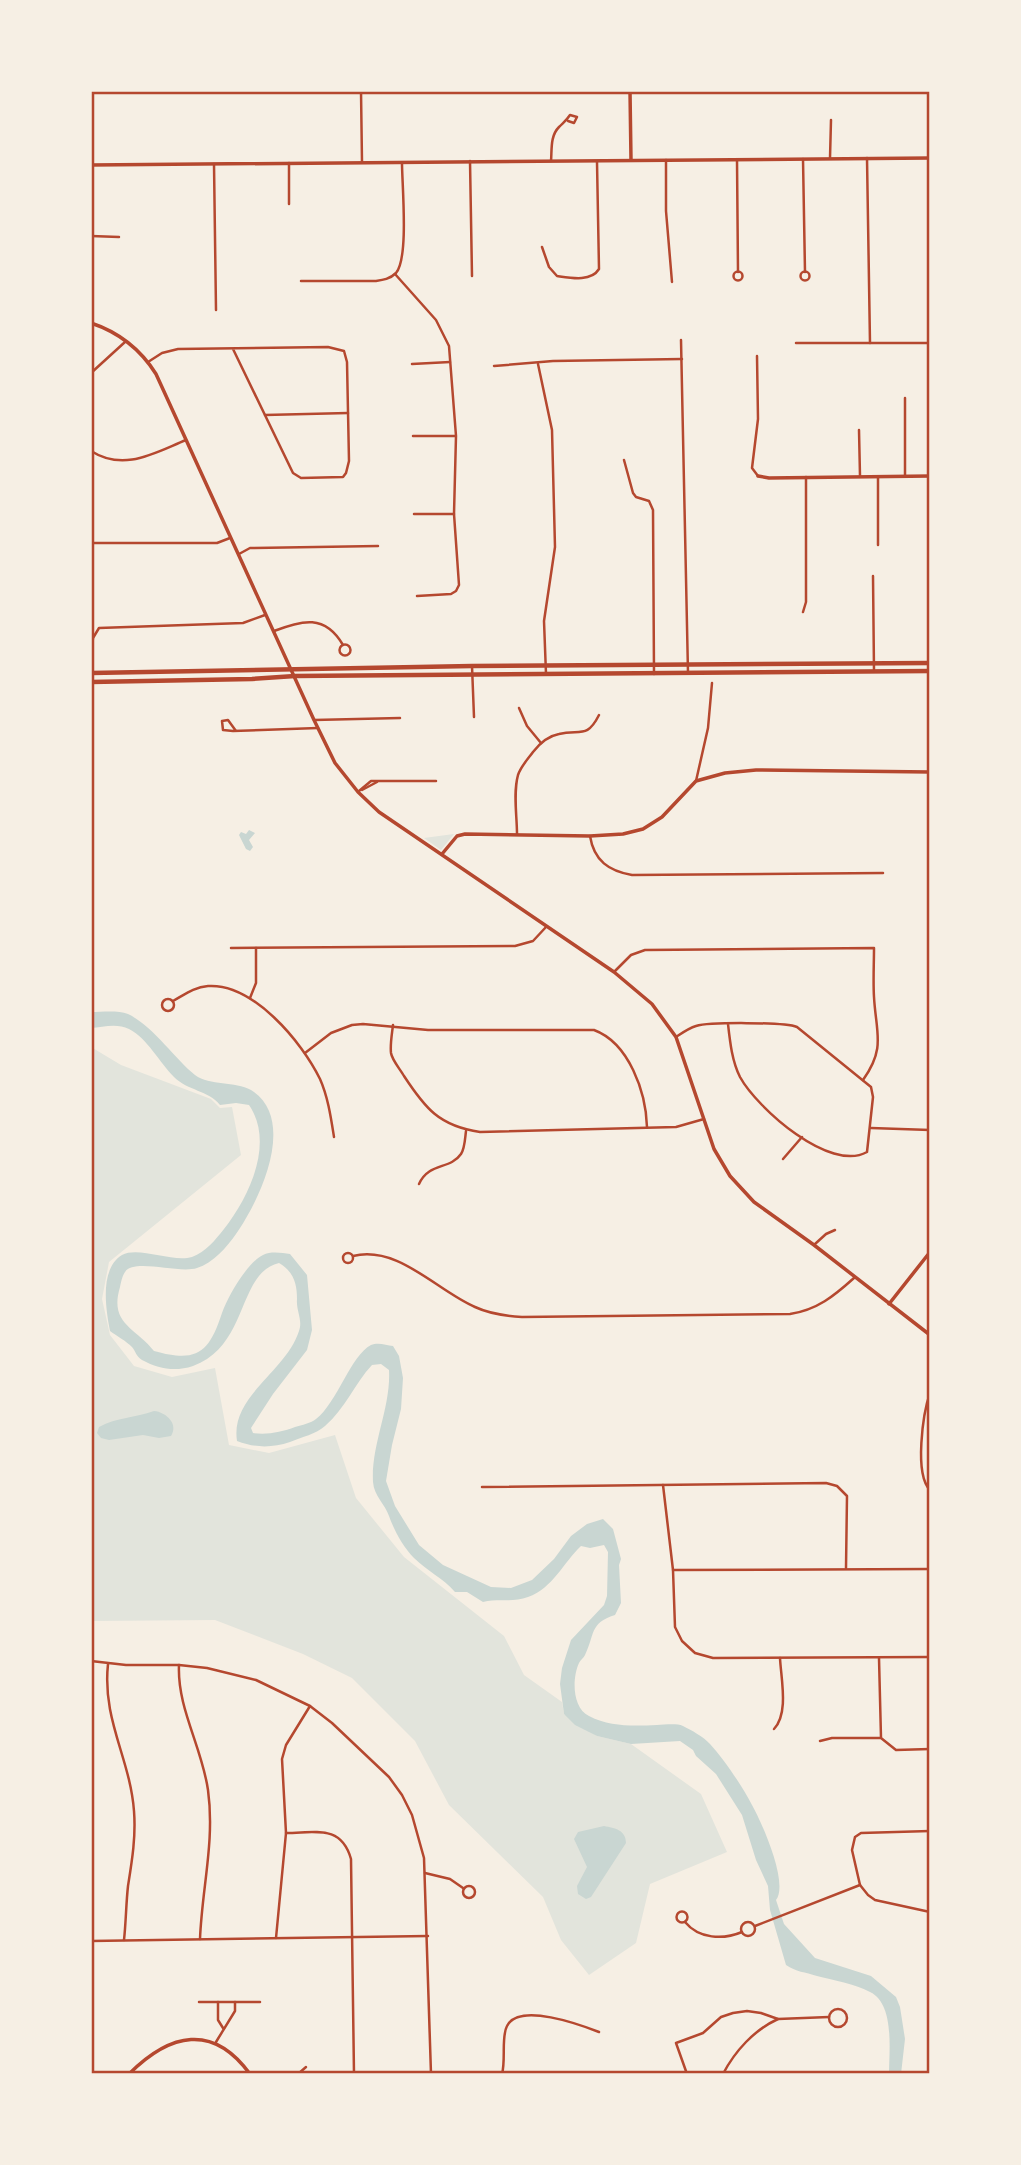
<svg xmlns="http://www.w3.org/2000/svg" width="1021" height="2165" font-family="'Varela Round',sans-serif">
<rect width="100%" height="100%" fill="#f6efe4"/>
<g fill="#e2e4dc">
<path d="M454 834 441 850 424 838Z"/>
<path d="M91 1047 121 1065 211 1099 220 1108 232 1107 241 1155 109 1262 102 1299 110 1335 134 1366 172 1377 215 1368 229 1445 269 1453 335 1435 356 1498 404 1557 504 1636 524 1675 562 1702 564 1714 597 1736 631 1744 701 1794 727 1852 650 1884 636 1943 589 1975 561 1940 543 1897 449 1805 415 1741 352 1678 303 1654 215 1620 91 1621Z"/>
</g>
<g fill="#c9d6d2">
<path d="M249 830 255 833 249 840 253 847 250 851 246 849 239 835 241 832 246 834Z"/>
<path d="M91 1012C102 1012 118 1010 128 1014 153 1026 174 1058 195 1075 210 1086 235 1081 251 1090 298 1119 260 1200 236 1234 227 1247 213 1263 197 1268 179 1274 134 1258 125 1272 122 1276 121 1283 120 1287 109 1324 135 1327 154 1351 197 1363 209 1353 222 1313 228 1296 247 1263 263 1255 271 1251 282 1253 290 1254L307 1275 312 1330 307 1350 273 1394 251 1428 253 1433C267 1435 282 1432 295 1427 302 1425 311 1423 316 1419 337 1403 351 1355 371 1345 378 1342 386 1345 393 1346L399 1356 403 1378 401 1409 392 1445 386 1481 395 1506 419 1545 443 1565 491 1587 511 1588 532 1580 554 1559 571 1536 587 1524 603 1519 613 1529 621 1559 619 1565 621 1603 615 1615C589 1623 595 1635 585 1655 584 1658 580 1660 579 1663 572 1678 572 1708 589 1716 610 1727 633 1726 657 1725 664 1725 676 1723 683 1726 691 1730 704 1737 710 1744 723 1758 743 1787 752 1805 762 1823 789 1883 776 1900L784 1924 815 1958 871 1976 896 1997 900 2007 905 2039 901 2074H889C889 2051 895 2004 870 1992 856 1984 832 1980 817 1976 805 1972 796 1972 786 1965L770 1910 768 1886 756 1860 742 1815 716 1774 696 1756 693 1750 680 1741 631 1744 597 1736 575 1725 564 1714 560 1684 562 1668 571 1640 604 1605 607 1596 608 1552 604 1545 590 1548 581 1546C563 1563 553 1588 528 1597 513 1603 498 1598 483 1602L467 1592H455C443 1578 427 1571 414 1558 403 1547 394 1530 389 1516 385 1504 374 1496 373 1482 371 1444 391 1408 389 1370L381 1364 372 1365C355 1383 345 1409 325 1426 316 1434 302 1437 290 1442 272 1448 255 1448 237 1441 230 1396 286 1372 299 1331 303 1320 296 1311 297 1299 297 1284 294 1272 279 1263 237 1273 249 1346 193 1366 175 1372 159 1369 142 1360 136 1356 136 1352 132 1347 126 1341 117 1336 110 1331 106 1310 99 1269 122 1255 139 1246 173 1263 192 1257 206 1252 215 1240 224 1229 249 1197 275 1143 249 1105L236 1103 220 1105C208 1090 188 1091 174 1077 159 1062 148 1039 129 1029 117 1023 103 1027 91 1028Z"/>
<path d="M154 1411C166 1412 179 1424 171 1436L159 1438 143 1435 109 1440 101 1438 97 1433 99 1427C117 1417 135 1418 154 1411Z"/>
<path d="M604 1826C615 1828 626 1830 626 1843L591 1897 586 1899 578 1894 577 1886 587 1867 574 1839 578 1832Z"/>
</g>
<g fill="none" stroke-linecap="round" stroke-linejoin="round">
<g stroke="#b5482f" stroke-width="2.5">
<path d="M361 91 362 162"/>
<path d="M830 158 831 120"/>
<path d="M867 158 870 343"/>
<path d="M803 159 805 272"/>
<path d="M666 160V211L672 282"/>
<path d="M737 160 738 272"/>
<path d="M470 161 472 276"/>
<path d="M551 161C552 150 550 136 559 127 564 122 566 121 570 115L577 117 574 123 568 121"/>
<path d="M289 163V204"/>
<path d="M214 164 216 310"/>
<path d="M91 236 119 237"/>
<path d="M542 247 549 267 557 276C571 278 591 282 599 269L597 162"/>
<circle cx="805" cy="276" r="4.5"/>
<circle cx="738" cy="276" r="4.5"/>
<path d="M395 274 436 320 449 346 456 436 454 514 459 585 456 591 451 594 417 596"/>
<path d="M301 281H376C383 280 390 279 396 273 409 258 402 185 402 163"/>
<path d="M681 340 688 673"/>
<path d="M796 343H930"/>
<path d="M757 356 758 419 752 468 758 476"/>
<path d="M148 362 162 353 178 349 328 347 344 351 347 362 349 461 346 473 343 477 301 478 293 473 233 349"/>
<path d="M412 364 450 362"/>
<path d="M538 364 552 430 555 547 544 621 546 674"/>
<path d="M494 366 553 361 682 359"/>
<path d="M91 373 125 342"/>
<path d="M905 398V476"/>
<path d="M265 415 348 413"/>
<path d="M859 430 860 476"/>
<path d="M413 436H455"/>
<path d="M91 451C124 472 154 453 186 440"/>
<path d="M624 460 633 493 636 497 649 501 653 510 654 674"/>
<path d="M414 514H454"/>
<path d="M91 543H217L230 538"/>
<path d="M878 545V477"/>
<path d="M239 554 250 548 378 546"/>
<path d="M873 576 874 671"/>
<path d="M803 612 806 602V477"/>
<path d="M274 631C302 620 325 614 343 645"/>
<circle cx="345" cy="650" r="5.5"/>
<path d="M91 658 93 638 99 628 243 623 265 615"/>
<path d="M472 666 474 717"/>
<path d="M519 708 527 726 541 743"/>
<path d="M314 720 400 718"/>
<path d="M236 731 228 720 222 721 223 730 233 731 318 728"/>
<path d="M696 781 708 728 712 683"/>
<path d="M362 790 377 782"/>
<path d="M359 791 371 781H436"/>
<path d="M517 834C517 816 513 793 518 775 521 766 528 759 533 752 540 743 548 736 559 734 580 729 587 739 599 715"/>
<path d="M590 836C594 861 609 871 632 875L883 873"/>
<path d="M231 948 515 946 533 941 546 927"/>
<path d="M614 972 631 955 645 950 874 948C874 964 873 981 874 997 876 1033 886 1048 863 1080"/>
<path d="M250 998 256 983V948"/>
<circle cx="168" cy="1005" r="6"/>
<path d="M173 1001C184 995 194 987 208 986 253 983 302 1042 320 1079 328 1097 331 1118 334 1137"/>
<path d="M393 1025C392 1034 390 1044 391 1053 392 1060 400 1069 404 1076 425 1108 439 1126 480 1132L676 1127 704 1119"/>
<path d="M676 1037C682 1033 689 1028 696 1026 709 1022 784 1022 797 1027L871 1087 873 1097 867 1152C830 1173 757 1108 740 1077 732 1061 730 1042 728 1024"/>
<path d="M305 1053 331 1033 352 1025 363 1024 428 1030H594C629 1043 646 1092 647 1127"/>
<path d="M871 1128 930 1130"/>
<path d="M783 1159 802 1137"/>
<path d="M419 1184C429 1162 450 1170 461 1154 465 1148 465 1138 466 1131"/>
<path d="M815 1244 826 1234 835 1230"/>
<circle cx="348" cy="1258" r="5"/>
<path d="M353 1256C398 1245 436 1290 475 1307 490 1314 506 1316 522 1317L790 1314C817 1310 834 1296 854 1278"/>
<path d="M930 1393C923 1413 914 1474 930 1490"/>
<path d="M663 1485 673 1570 675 1627 682 1641 695 1653 713 1658 930 1657"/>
<path d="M482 1487 826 1483 837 1486 847 1496 846 1568"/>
<path d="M673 1570 930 1569"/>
<path d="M879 1658 881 1738 896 1750 930 1749"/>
<path d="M91 1661 126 1665H179L207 1668 256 1680 310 1706 332 1723 389 1777 402 1795 412 1815 424 1858 431 2074"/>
<path d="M108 1664C102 1720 130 1758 134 1811 136 1837 132 1861 128 1886 126 1904 126 1922 124 1940"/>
<path d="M179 1665C177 1708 202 1747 208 1790 215 1841 202 1888 200 1939"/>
<path d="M774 1729C789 1713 781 1679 780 1658"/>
<path d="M820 1741 832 1738H880"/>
<path d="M930 1831 861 1833 855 1837 852 1850 860 1885 868 1895 875 1900 930 1912"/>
<path d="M286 1833C315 1833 341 1824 351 1859L354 2074"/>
<path d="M425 1873 450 1879 463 1888"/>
<circle cx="469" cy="1892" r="6"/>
<circle cx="682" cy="1917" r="5.5"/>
<circle cx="748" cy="1929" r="7"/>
<path d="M685 1922C699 1939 723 1940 742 1932"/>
<path d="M755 1926 860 1885"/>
<path d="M276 1938 286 1833 282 1759 286 1745 310 1706"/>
<path d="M91 1941 428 1936"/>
<path d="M199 2002H260"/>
<path d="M218 2002V2020L223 2028"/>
<circle cx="838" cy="2018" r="9"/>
<path d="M216 2042 235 2011V2002"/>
<path d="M298 2074 306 2067"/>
<path d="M502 2074C506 2060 501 2037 507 2026 519 2002 581 2025 599 2032"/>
<path d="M687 2074 676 2043 703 2033 721 2017 733 2013 747 2011 761 2013 778 2019 829 2017"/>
<path d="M723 2074C735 2051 754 2030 778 2019"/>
</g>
<g stroke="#b5482f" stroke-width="3.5">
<path d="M630 91 631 160"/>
<path d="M91 165 930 158"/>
<path d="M91 323C118 332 141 350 156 374L314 720 335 763 358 792 379 812 614 972 652 1004 676 1037 714 1149 730 1176 754 1202 814 1245 930 1335"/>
<path d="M758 476 769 478 930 476"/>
<path d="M442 854 457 836 465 834 590 836 623 834 643 829 662 817 696 781 725 773 756 770 930 772"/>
<path d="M889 1304 930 1252"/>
<path d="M129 2074C170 2033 213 2023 250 2074"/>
</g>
<path stroke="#b5482f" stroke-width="3.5" d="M91 2072 94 2074"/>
<g stroke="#b5482f" stroke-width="4.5">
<path d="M91 673 472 666 930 663"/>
<path d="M91 682 252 679 295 676 930 671"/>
</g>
</g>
<rect width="1021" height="2165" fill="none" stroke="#f6efe4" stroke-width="186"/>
<rect x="93" y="93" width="835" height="1979" fill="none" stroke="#b5482f" stroke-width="2.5"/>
</svg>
